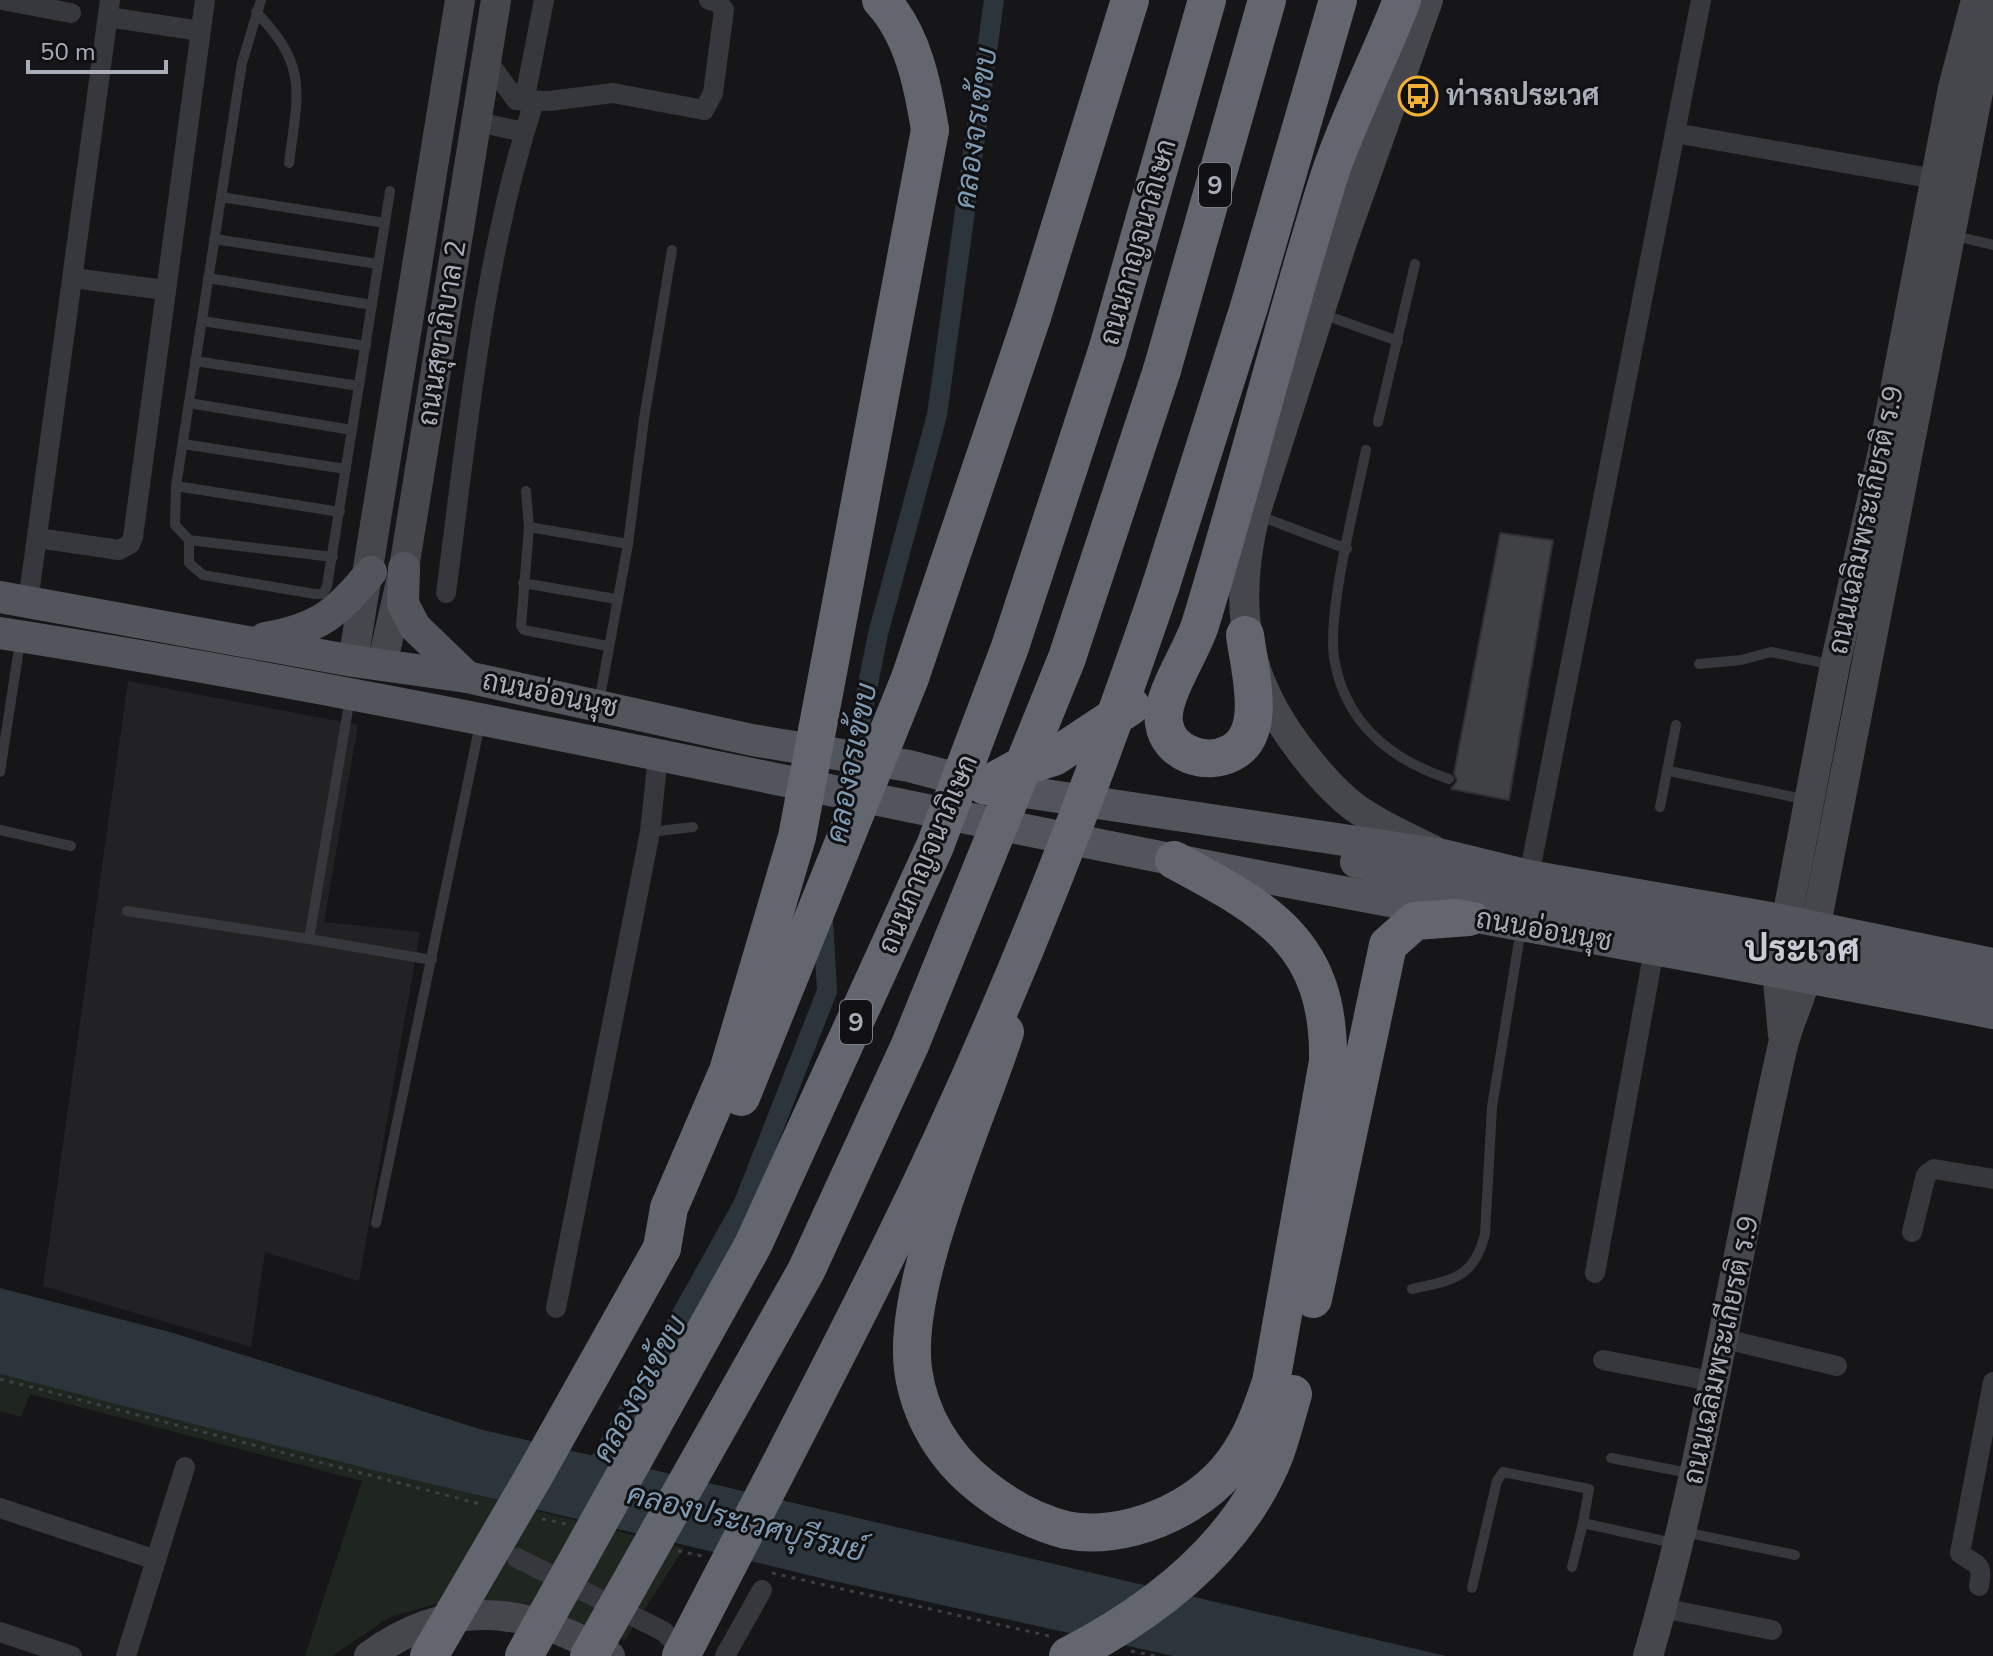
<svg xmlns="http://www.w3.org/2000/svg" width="1993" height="1656" font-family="'Nunito Sans',Sarabun,sans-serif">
<rect width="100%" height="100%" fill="#161618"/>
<path fill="#222225" d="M128 681 358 725 324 922 420 932 359 1281 265 1252 251 1347 43 1286Z"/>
<path fill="#1e261f" d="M0 1374 684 1548 625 1640 524 1603H439L390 1617 332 1656H305L362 1481 30 1394 21 1417 0 1411Z"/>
<path fill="#2c353c" d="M0 1288 170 1332 483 1430 1446 1656H1173L829 1580 369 1469 0 1374Z"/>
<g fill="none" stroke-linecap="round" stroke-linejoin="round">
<g stroke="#2c353c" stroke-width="20">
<path d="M844 804 878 634 937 415 994 0"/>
<path d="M589 1481 744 1203 827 991 823 918"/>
</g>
</g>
<path fill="#404145" stroke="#303034" stroke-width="2" d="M1500 533 1553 540 1509 800 1451 789 1457 781 1454 773Z"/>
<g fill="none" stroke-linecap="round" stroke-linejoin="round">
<g stroke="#3d3f44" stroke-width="3" stroke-dasharray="4 6" stroke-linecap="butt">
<path d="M0 1379 484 1505"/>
<path d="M542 1519 566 1524"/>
<path d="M678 1551 702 1556"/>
<path d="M772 1573 1049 1636"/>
<path d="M1131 1651 1156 1656"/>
</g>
<g stroke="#37383d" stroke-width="10">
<path d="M261 0 242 63 176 486 175 525 189 540 333 557"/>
<path d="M256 12C309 67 298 92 289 163"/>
<path d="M221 197 385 223"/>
<path d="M1955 236 1993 245"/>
<path d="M214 239 378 264"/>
<path d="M208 278 372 305"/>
<path d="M1322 314 1398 341"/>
<path d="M202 321 366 346"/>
<path d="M195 361 359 386"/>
<path d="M189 403 352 430"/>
<path d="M1378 422 1415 264"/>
<path d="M183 444 346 469"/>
<path d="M1366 450C1356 502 1325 616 1335 663 1347 725 1392 760 1449 779"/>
<path d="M176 486 340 512"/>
<path d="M526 491 529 527 521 626 524 630 608 646"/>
<path d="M1257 515 1347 549"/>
<path d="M529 527 628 544"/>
<path d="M189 540V563L203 575 315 594H323L327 586 390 191"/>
<path d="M523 583 616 599"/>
<path d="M1699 664 1741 660 1771 652 1833 665"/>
<path d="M350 698 309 939 432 960"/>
<path d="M599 702 628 544 644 419 672 250"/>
<path d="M1669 771 1808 800"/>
<path d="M0 772 20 642"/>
<path d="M1660 807 1676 725"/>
<path d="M0 830 71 846"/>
<path d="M650 832 693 827"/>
<path d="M127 911 309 939"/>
<path d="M376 1223 480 724"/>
<path d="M1412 1289C1452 1280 1474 1279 1485 1234L1492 1107 1521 929"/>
<path d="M1611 1458 1689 1473"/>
<path d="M1684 1532 1795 1555"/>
<path d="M1572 1567 1583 1523 1673 1543"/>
<path d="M1472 1588 1497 1481 1503 1472 1589 1489 1583 1523"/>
</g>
<g stroke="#37383d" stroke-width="20">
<path d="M2 0 71 13"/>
<path d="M108 17 200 31"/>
<path d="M487 60 516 100 549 101 613 93 704 110 713 93 724 10 718 2 709 0"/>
<path d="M524 102 544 0"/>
<path d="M477 122 524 132"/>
<path d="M1675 133 1935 179"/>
<path d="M73 278 165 290"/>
<path d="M38 538 119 550 130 544 133 537 205 0"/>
<path d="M446 593C468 428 482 261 534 102"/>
<path d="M28 602 110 0"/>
<path d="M1529 876 1701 0"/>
<path d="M1912 1232 1926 1175 1934 1169 1993 1179"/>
<path d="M1595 1273 1654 950"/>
<path d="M556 1308 650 832 658 756"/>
<path d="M1725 1339 1837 1366"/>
<path d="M1603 1360 1716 1382"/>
<path d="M0 1508 156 1560"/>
<path d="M517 1558 663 1631 689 1656"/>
<path d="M1979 1586C1984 1560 1975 1566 1960 1553L1993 1382"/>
<path d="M1662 1608 1772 1630"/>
<path d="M0 1632 72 1656"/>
<path d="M126 1656 185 1467"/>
<path d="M725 1656 762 1590"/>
</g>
<g stroke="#45474d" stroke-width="30">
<path d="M1428 0 1342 242 1255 514C1232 608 1244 680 1305 756 1320 775 1337 795 1357 809 1381 826 1407 837 1433 850"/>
<path d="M353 661 460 0"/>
<path d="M382 665 404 568 496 0"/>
<path d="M1783 1035 1777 970 1835 665 1885 442 1953 88 1976 0"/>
<path d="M369 1656C450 1597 528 1606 610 1656"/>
<path d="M1648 1656C1707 1455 1736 1248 1783 1045 1789 1021 1801 999 1806 976L1993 15"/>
</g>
<g stroke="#53555c" stroke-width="32">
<path d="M404 568 403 604 415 627 467 677"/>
<path d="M0 597 353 661 467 677 752 740 909 766 985 786 1443 855 1529 876 1765 917 1993 964"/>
<path d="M0 633C396 695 788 784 1181 861 1451 915 1723 959 1993 1013"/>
<path d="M265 638C318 629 337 614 371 572"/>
</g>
<g stroke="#63666e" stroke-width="38">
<path d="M881 0C913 34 923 86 930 130"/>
<path d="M1032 317 1130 0"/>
<path d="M1107 351 1207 0"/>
<path d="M1162 370 1267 0"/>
<path d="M1161 585 1249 307 1338 0"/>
<path d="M1245 635C1249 669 1269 734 1231 753 1206 766 1168 754 1164 723 1160 695 1193 651 1201 622 1246 475 1282 326 1328 180 1348 118 1379 60 1402 0"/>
<path d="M985 786 1016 769 1054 757 1131 706"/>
<path d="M1005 1032C977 1119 902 1281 913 1369 919 1415 944 1457 981 1486 1006 1506 1034 1522 1066 1530 1123 1542 1199 1510 1233 1463 1252 1438 1261 1411 1271 1382L1328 1061C1330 942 1267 910 1174 860"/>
<path d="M1313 1299 1388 945 1415 921 1469 917"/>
<path d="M534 1476 662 1248"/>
<path d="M1068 1656C1155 1611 1238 1548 1275 1454 1282 1435 1287 1414 1293 1394"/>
</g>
<path stroke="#53555c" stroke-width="32" d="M1356 862 1790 949 1993 985"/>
<g stroke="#63666e" stroke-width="38">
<path d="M741 1097 910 678 1032 317"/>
<path d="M662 1248 669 1208 728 1071 797 837 930 130"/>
<path d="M429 1656 534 1476"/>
<path d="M524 1656 753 1245 935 846 1010 647 1107 351"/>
<path d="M589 1656 806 1271 910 1045 1067 658 1162 370"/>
<path d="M681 1656C751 1520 823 1384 891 1246 996 1033 1085 810 1161 585"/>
</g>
</g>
<defs>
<symbol id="bus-ring" viewBox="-11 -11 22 22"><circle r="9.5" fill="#111113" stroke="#f2b134" stroke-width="1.5"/><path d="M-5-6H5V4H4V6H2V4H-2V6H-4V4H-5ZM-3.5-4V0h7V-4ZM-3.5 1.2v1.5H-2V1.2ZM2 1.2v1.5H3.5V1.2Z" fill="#f2b134"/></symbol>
</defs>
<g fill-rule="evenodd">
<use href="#bus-ring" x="1396" y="74" width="44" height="44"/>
</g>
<g text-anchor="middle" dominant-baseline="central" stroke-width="6" stroke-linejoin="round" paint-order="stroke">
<g fill="#111113" stroke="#7b7e86" stroke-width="2">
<rect x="1199" y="163" width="32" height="44" rx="6"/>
<rect x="840" y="1000" width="32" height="44" rx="6"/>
</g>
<g font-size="26" font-weight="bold" fill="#a8adb8">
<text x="1215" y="185">9</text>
<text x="856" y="1022">9</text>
</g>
<g font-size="28" font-weight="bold" fill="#a8adb8" stroke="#111113" text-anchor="start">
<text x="1446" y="96">ท่ารถประเวศ</text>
</g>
<g font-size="28" fill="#a8adb8" stroke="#111113">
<text transform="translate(1138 242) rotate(-74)">ถนนกาญจนาภิเษก</text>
<text transform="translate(442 333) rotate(-81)">ถนนสุขาภิบาล 2</text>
<text transform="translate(1866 520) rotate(-78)">ถนนเฉลิมพระเกียรติ ร.9</text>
<text transform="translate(550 694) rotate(12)">ถนนอ่อนนุช</text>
<text transform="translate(928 854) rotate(-67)">ถนนกาญจนาภิเษก</text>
<text transform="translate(1544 930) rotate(10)">ถนนอ่อนนุช</text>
<text transform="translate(1721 1350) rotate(-78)">ถนนเฉลิมพระเกียรติ ร.9</text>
</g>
<g font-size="30" font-style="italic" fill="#7f9bb3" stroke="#111113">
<text transform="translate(976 128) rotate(-82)">คลองจรเข้ขบ</text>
<text transform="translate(852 763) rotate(-79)">คลองจรเข้ขบ</text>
<text transform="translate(640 1389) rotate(-61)">คลองจรเข้ขบ</text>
<text transform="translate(746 1523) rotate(14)">คลองประเวศบุรีรมย์</text>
</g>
<g font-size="36" font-weight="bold" fill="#c9ccd4" stroke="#111113">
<text x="1802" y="949">ประเวศ</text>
</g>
</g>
<path d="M28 60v12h138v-12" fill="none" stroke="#a8adb8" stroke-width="4"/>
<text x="40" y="60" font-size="24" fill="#a8adb8" stroke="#111113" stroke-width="6" paint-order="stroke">50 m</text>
</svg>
